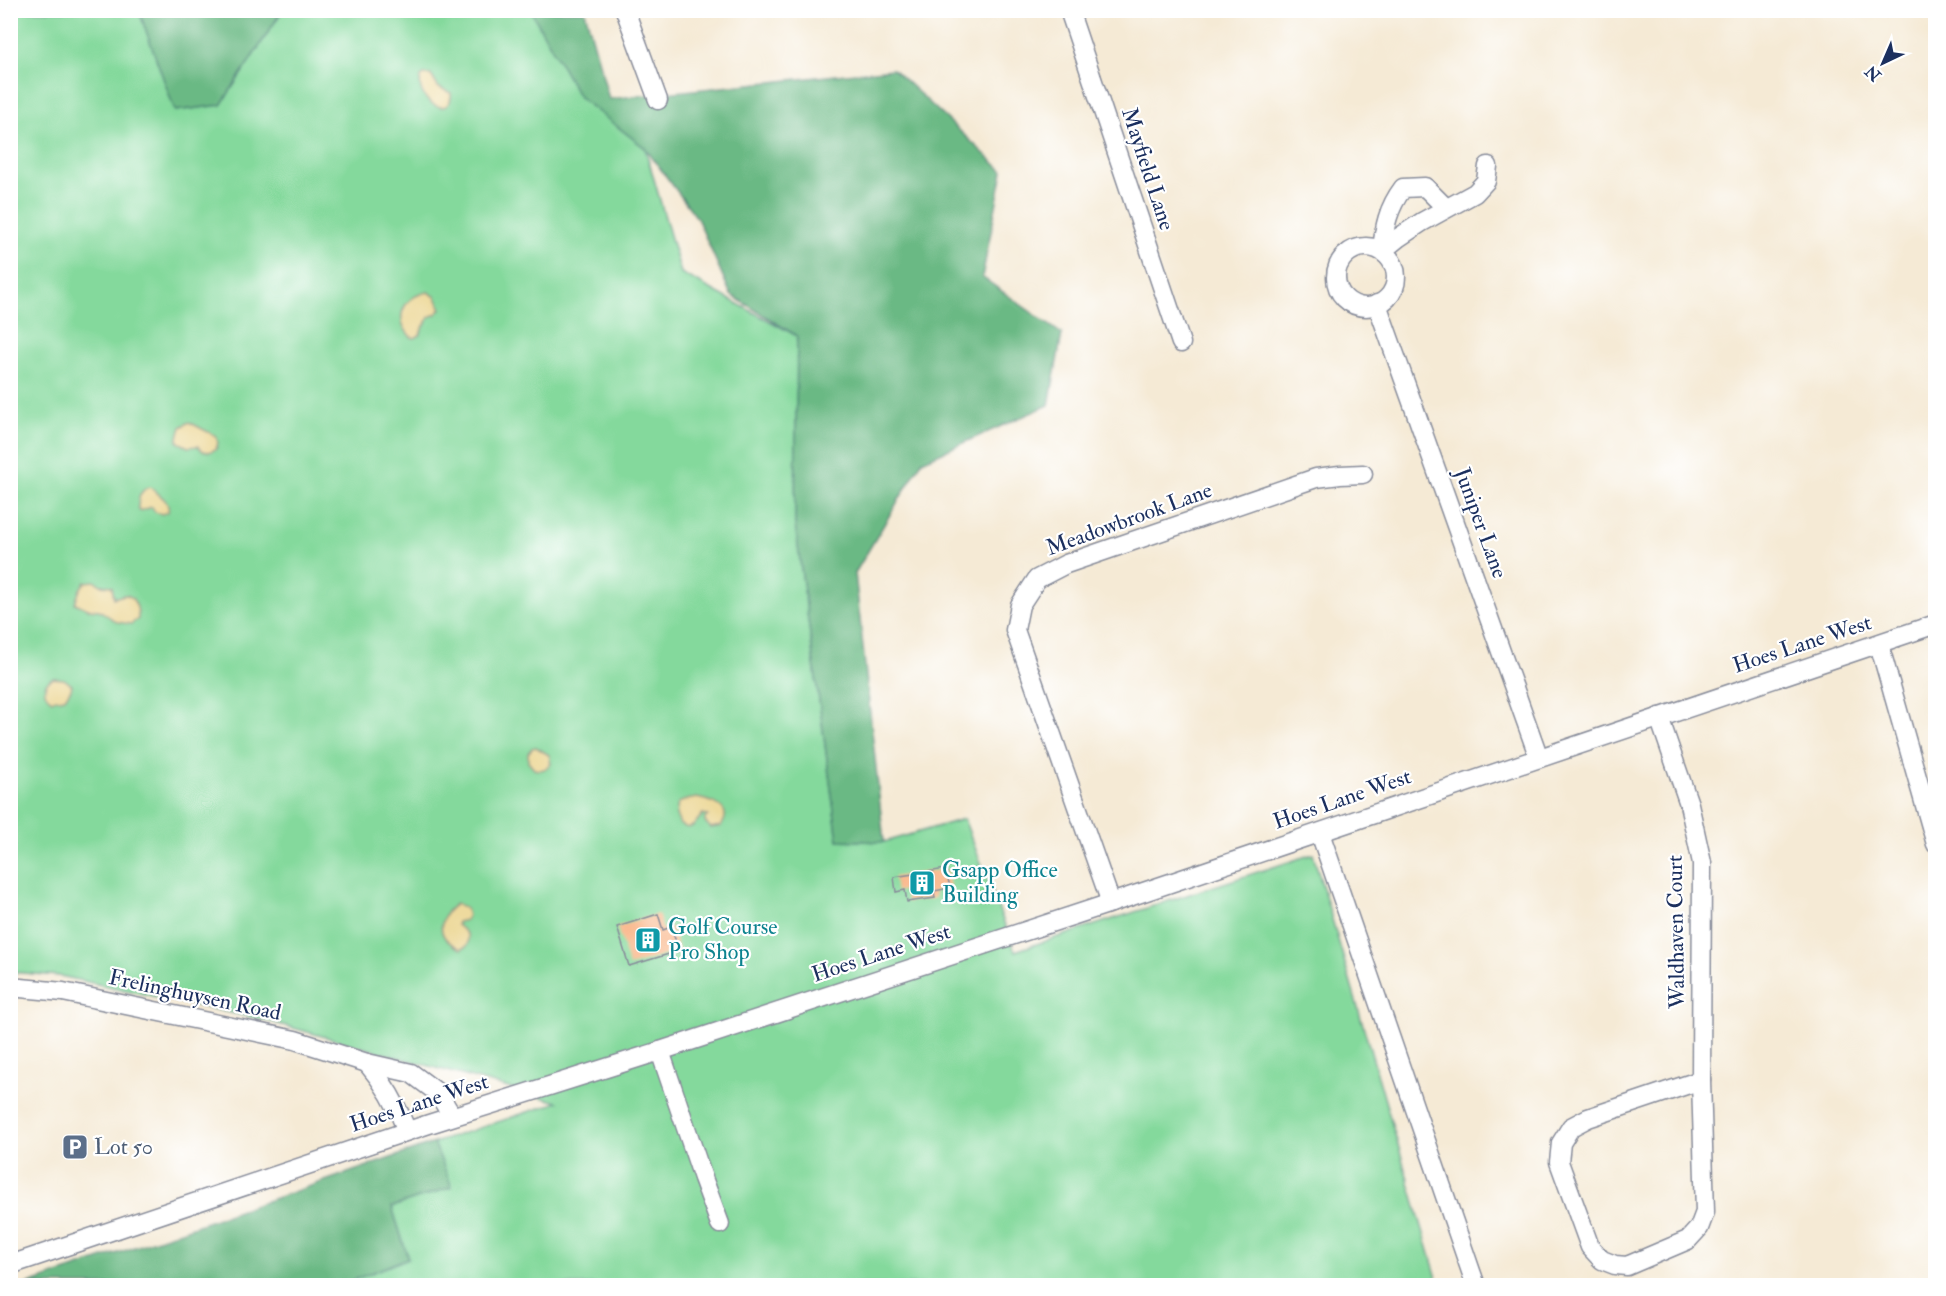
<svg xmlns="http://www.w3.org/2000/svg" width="1946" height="1296" font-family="'IM FELL Double Pica',serif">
<rect width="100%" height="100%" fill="#fff"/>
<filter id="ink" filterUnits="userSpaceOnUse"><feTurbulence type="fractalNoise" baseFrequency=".0167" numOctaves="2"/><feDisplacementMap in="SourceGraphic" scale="12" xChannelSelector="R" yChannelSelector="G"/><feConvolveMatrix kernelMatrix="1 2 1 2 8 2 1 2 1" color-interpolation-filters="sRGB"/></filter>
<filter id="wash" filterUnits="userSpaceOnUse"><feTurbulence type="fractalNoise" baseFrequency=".008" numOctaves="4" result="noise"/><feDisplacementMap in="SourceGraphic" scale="24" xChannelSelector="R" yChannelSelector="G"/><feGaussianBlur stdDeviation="1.35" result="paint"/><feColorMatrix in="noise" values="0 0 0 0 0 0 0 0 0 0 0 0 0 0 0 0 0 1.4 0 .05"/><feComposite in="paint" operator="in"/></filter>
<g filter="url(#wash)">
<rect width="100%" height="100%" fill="#f5ead5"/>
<path fill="#84d99c" stroke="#50847d" stroke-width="1.5" d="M10 11H139L176 111 221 105 282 11H531L579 97 645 148 681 273 797 336 795 524 838 840 884 842 964 819 1015 951 1313 854 1439 1285H341L408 1258 392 1207 451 1187 434 1143 558 1102 268 1021 60 976 11 972Z"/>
<g fill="#6bb984" stroke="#437471" stroke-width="1.5">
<path d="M139 11V10L282 11 221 105 175 111Z"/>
<path d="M531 11H585L609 99 893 69 1003 171 982 277 1062 334 1049 405 922 461 855 573 884 842 838 840 795 524 797 336 731 295 697 218 645 148 579 97Z"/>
<path d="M434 1143 452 1187 392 1207 408 1258 341 1285H26Z"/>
</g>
<g fill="#eeda9e" stroke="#84847e" stroke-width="1.5">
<path d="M424 75H431L438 87 451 93C453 121 414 102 421 77Z"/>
<path d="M428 292 436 297 441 309 436 314 429 317C427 325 422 325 420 335L415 338 411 337C393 318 403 297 428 292Z"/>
<path d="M189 422 216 436 218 443 216 449 209 452 203 451 198 446 188 447 178 442V437L181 427Z"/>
<path d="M150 487C158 494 171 501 168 512L162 514 155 512 152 507 140 511 138 508C138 499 140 489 150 487Z"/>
<path d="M95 581 101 585 112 586 114 598C117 597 120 596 124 595 135 594 139 611 138 619L131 624 117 622 99 610 88 609 75 603 80 589 85 582Z"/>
<path d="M53 678 64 679 72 685 71 689 65 698 52 700C42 694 42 683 53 678Z"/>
<path d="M536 747 549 755 551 764C546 770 541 771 534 769L528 762V753L532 748Z"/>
<path d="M697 798C711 801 735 807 721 826L711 828 705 822V818L708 816 703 814 693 826 688 828 680 825 676 815 678 803 686 800Z"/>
<path d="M456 904 465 907 468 915 466 920 457 922V925C465 932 471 934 467 946L461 949C448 943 437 935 443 919 446 912 449 908 456 904Z"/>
</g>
<g id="blocks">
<g fill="#f9b181">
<path d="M946 869 950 888 934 891 935 898 907 902 905 890 896 892 894 877Z"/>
<path d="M658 914 663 930 671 927 679 951 629 966 617 927Z"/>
</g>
</g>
</g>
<g filter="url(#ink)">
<use href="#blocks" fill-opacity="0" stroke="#888c9a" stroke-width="1.5"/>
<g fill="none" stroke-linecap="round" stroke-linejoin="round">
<defs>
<g id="minor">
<path d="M625 10 658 100"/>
<path d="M1069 10 1181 343"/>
<circle cx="1366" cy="277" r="30"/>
<path d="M1382 251 1398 238 1422 222 1475 193 1486 181 1488 166"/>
<path d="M1382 251C1384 227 1388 208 1403 188L1425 187 1446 208"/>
<path d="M1377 304 1539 758"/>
<path d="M1879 644 1936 844"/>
<path d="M1659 717 1689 804 1702 863 1701 1080"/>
<path d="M1320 833 1476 1286"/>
<path d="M1111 903 1015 630 1020 605 1037 579 1066 564 1316 478 1340 475 1363 474"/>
<path d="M10 987 63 992 295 1040 367 1063 411 1073 438 1093 452 1116"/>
<path d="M660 1051 703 1178 720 1224"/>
<path d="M367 1063C385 1084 397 1105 407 1131"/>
<path d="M1701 1080 1705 1212 1699 1228 1688 1240 1627 1266 1615 1265 1602 1260 1590 1247 1559 1162 1561 1143 1571 1127 1588 1118Z"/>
<path d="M10 1265 429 1124 660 1051 1111 903 1936 624"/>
</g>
</defs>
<use href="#minor" stroke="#888c9a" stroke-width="21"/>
<use href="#minor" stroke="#fff" stroke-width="18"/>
</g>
</g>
<defs>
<symbol id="building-square" viewBox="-11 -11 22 22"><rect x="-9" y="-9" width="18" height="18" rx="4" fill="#0f9aa8" stroke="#fff"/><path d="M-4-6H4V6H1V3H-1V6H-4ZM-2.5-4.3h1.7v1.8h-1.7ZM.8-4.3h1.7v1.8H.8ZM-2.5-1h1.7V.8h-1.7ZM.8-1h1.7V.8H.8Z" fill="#fff"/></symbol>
<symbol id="parking-square" viewBox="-11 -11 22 22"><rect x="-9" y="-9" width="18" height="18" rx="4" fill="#5c6f8a" stroke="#fff"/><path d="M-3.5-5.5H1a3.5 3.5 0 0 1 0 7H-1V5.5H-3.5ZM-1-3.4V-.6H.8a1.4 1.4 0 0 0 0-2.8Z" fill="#fff"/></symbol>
</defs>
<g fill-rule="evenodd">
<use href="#building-square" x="907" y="868" width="30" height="30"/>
<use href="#building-square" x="633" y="925" width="30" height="30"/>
<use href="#parking-square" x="60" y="1132" width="30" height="30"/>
</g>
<g text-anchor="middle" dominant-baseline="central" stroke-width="4.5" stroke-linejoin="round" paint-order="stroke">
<g font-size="22" fill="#1b2f5e" stroke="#fff">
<text transform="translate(1148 169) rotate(72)">Mayfield Lane</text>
<text transform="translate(1129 519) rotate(-20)">Meadowbrook Lane</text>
<text transform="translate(1481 523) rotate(70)">Juniper Lane</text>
<text transform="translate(1802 644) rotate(-18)">Hoes Lane West</text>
<text transform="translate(1342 799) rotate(-19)">Hoes Lane West</text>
<text transform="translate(1676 932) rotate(-91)">Waldhaven Court</text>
<text transform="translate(881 953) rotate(-18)">Hoes Lane West</text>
<text transform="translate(195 995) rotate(12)">Frelinghuysen Road</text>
<text transform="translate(419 1103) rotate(-18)">Hoes Lane West</text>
</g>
<g font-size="22" fill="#0d838f" stroke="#fff" text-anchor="start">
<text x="942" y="870">Gsapp Office<tspan x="942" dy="25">Building</tspan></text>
<text x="668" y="927">Golf Course<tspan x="668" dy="25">Pro Shop</tspan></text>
</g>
<g font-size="22" fill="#4e5e75" stroke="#fff" text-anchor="start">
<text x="94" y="1147">Lot 50</text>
</g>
</g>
<rect width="1946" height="1296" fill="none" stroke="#fff" stroke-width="36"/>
<g transform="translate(1883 63) rotate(224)" stroke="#ffffff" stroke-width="4.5" paint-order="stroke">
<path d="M0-4.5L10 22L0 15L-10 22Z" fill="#1b2f5e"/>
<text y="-9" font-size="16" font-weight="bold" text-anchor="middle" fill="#1b2f5e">N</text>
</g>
</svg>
